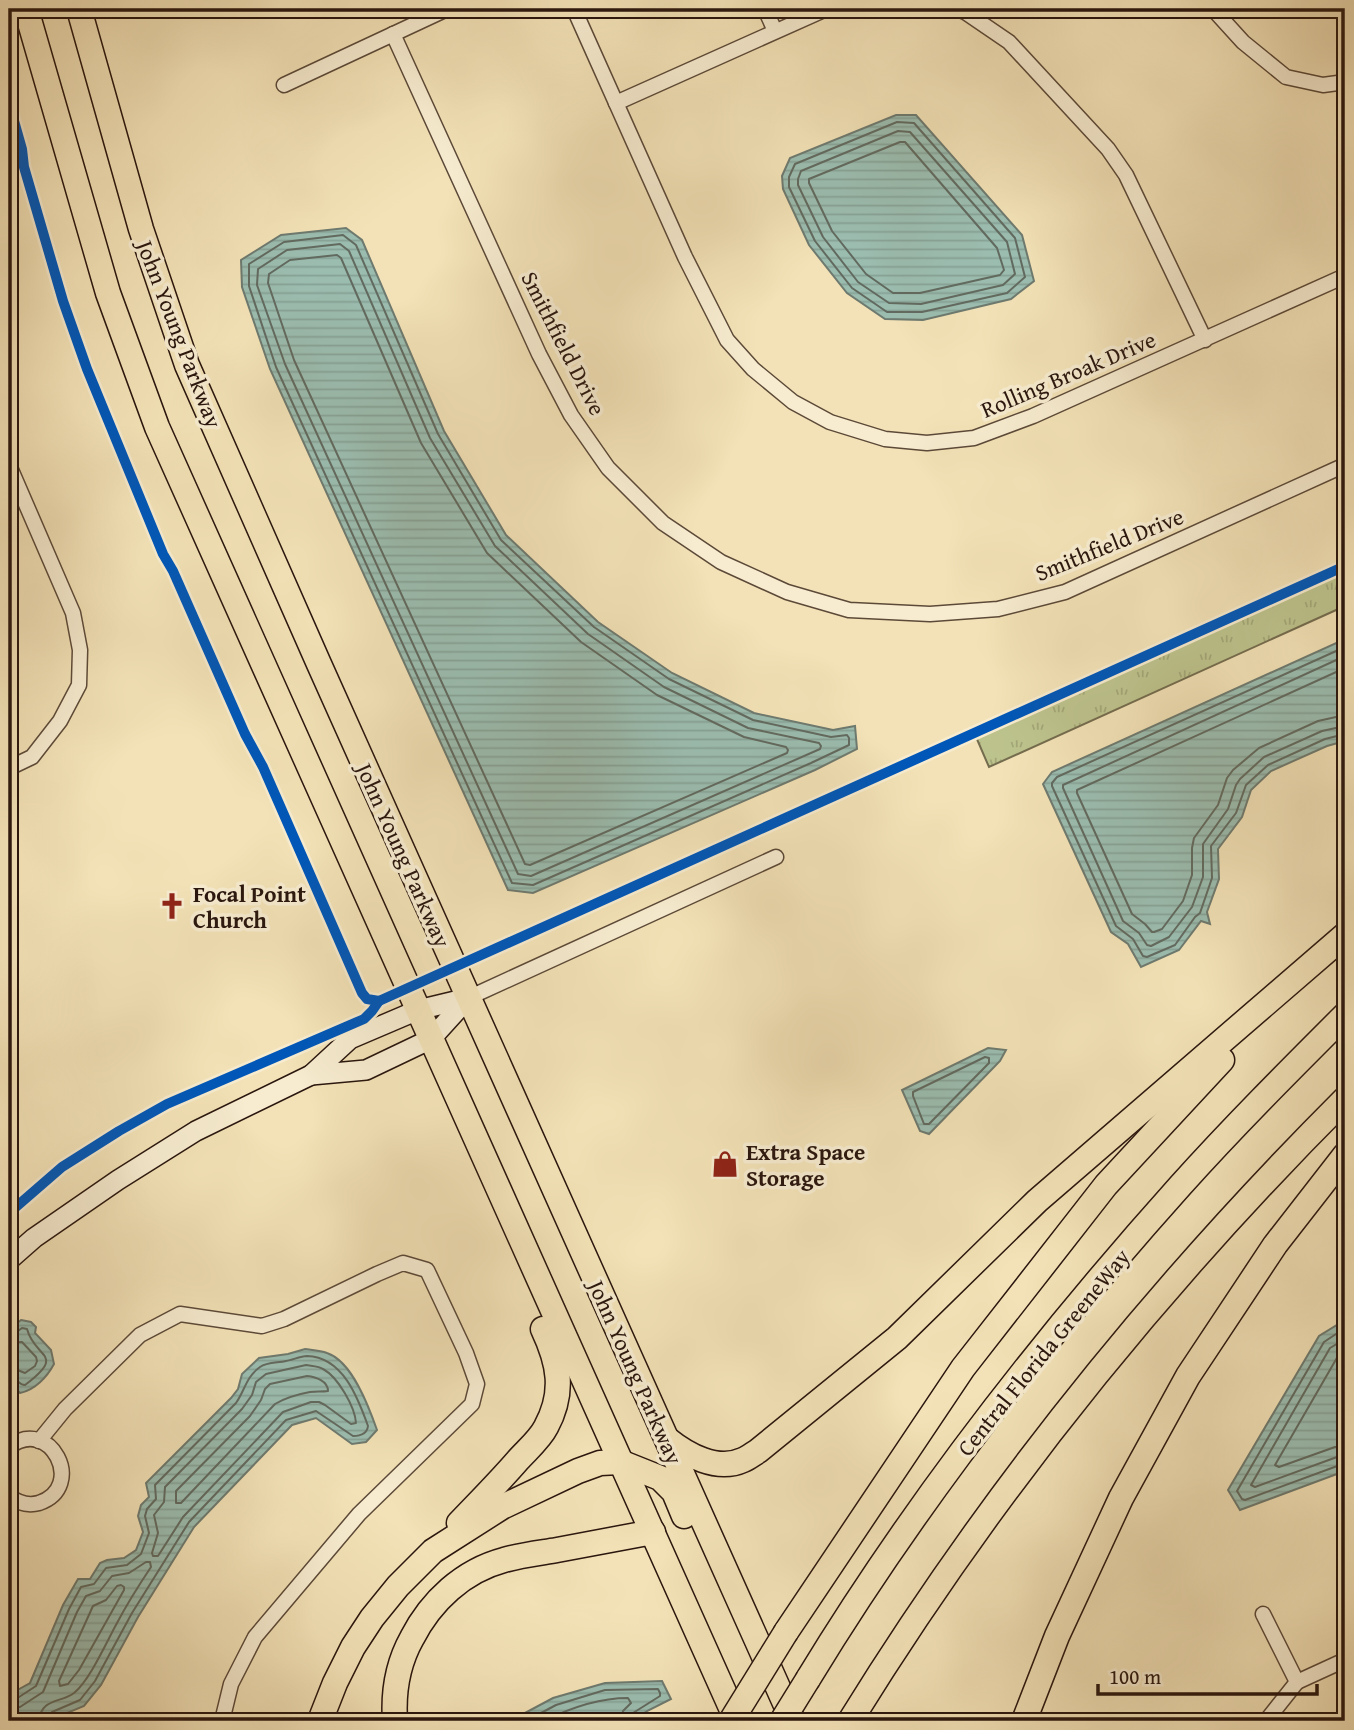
<svg xmlns="http://www.w3.org/2000/svg" width="1354" height="1730" font-family="'Gentium Book Plus',serif">
<defs>
<pattern id="park-tufts" width="24" height="20" patternUnits="userSpaceOnUse" patternTransform="scale(1.75)"><rect width="24" height="20" fill="#bdc38d"/><path d="M3 7l-1-3M5 7V3M7 7l1-3M15 17l-1-3M17 17v-4M19 17l1-3" fill="none" stroke="#a3a778"/></pattern>
<pattern id="water-rules" width="6" height="5" patternUnits="userSpaceOnUse" patternTransform="scale(1.75)"><rect width="6" height="5" fill="#9bbdb0"/><path d="M0 2.5h6" fill="none" stroke="#86a296"/></pattern>
</defs>
<rect width="100%" height="100%" fill="#f3e2b7"/>
<filter id="stains"><feTurbulence type="fractalNoise" baseFrequency=".00286" numOctaves="4"/><feColorMatrix values="0 0 0 0 .2 0 0 0 0 .09 0 0 0 0 .02 0 0 0 .5 -.17"/></filter>
<radialGradient id="worn" r=".72"><stop offset=".6" stop-color="#630" stop-opacity="0"/><stop offset="1" stop-color="#630" stop-opacity=".3"/></radialGradient>
<path fill="url(#park-tufts)" stroke="#746c4e" stroke-width="2" d="M1345 561V606L989 767 973 730Z"/>
<g fill="url(#water-rules)" stroke="#6e7a6f" stroke-width="2">
<path d="M896 115H916L1022 235 1034 281 1011 299 923 320 885 319 847 293 809 245 783 189 782 176 790 158Z"/>
<path d="M346 228 362 240 444 431 506 535 598 622 672 673 754 713 833 730 855 726 857 749 815 770 533 893 508 890 270 369 242 287 241 260 281 235Z"/>
<path d="M1345 639V741L1327 746 1271 771 1251 790 1242 817 1218 849 1219 879 1207 912 1210 924 1201 921 1179 950 1141 967 1128 944 1111 932 1043 784 1052 772Z"/>
<path d="M988 1048 1006 1050 1000 1061 929 1134 920 1131 902 1090Z"/>
<path d="M21 1320 31 1322 36 1327 35 1333 51 1350 54 1364C47 1377 35 1390 20 1393L9 1381V1330Z"/>
<path d="M1345 1320V1471L1240 1510 1228 1490 1319 1336Z"/>
<path d="M305 1349C312 1350 320 1350 327 1353 352 1361 369 1407 377 1430L366 1442 352 1444 316 1418 292 1425 194 1527 138 1617 101 1685 84 1706 48 1721H9V1692L12 1693 30 1683 63 1605 78 1579H90L100 1563 107 1560 124 1558 136 1550 143 1532 138 1516 141 1505 149 1497 146 1483 231 1398 238 1389 242 1374 259 1358 288 1354Z"/>
<path d="M662 1681 671 1699 647 1711 633 1721H510L553 1698 605 1683Z"/>
</g>
<g fill="none" stroke-linecap="round" stroke-linejoin="round">
<g stroke="#626a5f" stroke-width="2">
<path d="M897 122 914 123 1015 238 1025 277 1007 293 922 312H887L852 288 815 241 789 187V177L795 164Z"/>
<path d="M898 131 910 132 1007 242 1015 274 1003 285 921 304 889 303 858 282 823 237 798 185V179L801 171Z"/>
<path d="M900 142H905L997 248 1004 270 1000 275 920 293H893L866 274 832 231 809 183V179Z"/>
<path d="M343 235 356 245 438 434 501 540 594 627 669 679 753 720 831 737 847 735 849 738V745L811 763 533 885 512 883 276 367 249 286V264L284 242Z"/>
<path d="M340 244 349 251 430 438 495 546 588 634 664 687 748 728 819 743 821 746 820 749 531 876 518 874 285 364 257 285 258 269 287 250Z"/>
<path d="M337 255 341 258 421 443 487 553 581 642 657 695 744 737 786 747 788 750 787 753 530 865 525 864 294 360 268 283 269 274 290 260Z"/>
<path d="M1345 647 1057 777 1052 783V786L1116 926 1133 939 1143 956 1147 957 1175 945 1195 917 1200 913 1212 878 1211 846 1236 813 1246 785 1268 765 1325 739 1345 734"/>
<path d="M1345 656 1063 785V788L1123 921 1139 933 1147 945 1151 946 1169 937 1192 907 1203 877V844L1228 809 1236 785 1240 779 1264 757 1322 731 1345 726"/>
<path d="M1345 668 1077 790V793L1132 914 1145 924 1152 932H1154L1162 929 1183 901 1192 875V848L1194 838 1218 805 1227 778 1233 770 1259 748 1318 721 1345 715"/>
<path d="M985 1057 989 1058V1063L929 1124H924L913 1096V1092Z"/>
<path d="M1345 1328 1324 1342 1237 1491 1242 1499 1245 1500 1340 1465H1345"/>
<path d="M9 1335 14 1334 22 1328 27 1329C35 1359 67 1353 25 1385 18 1385 17 1377 9 1377"/>
<path d="M1345 1339 1330 1348 1251 1485 1255 1487 1337 1457 1345 1456"/>
<path d="M9 1343 22 1342 36 1357 37 1361 35 1366 25 1373 15 1369 9 1368"/>
<path d="M1345 1351 1338 1356 1275 1465 1279 1467 1335 1447 1345 1446"/>
<path d="M306 1365C311 1366 319 1366 323 1369 338 1377 355 1407 356 1423L351 1424 325 1405 319 1402H311L283 1412 183 1517 158 1556H153L152 1553 158 1533 154 1515 164 1502 165 1487 242 1409 252 1395 256 1382 266 1374Z"/>
<path d="M307 1376C316 1377 328 1381 328 1391 322 1392 316 1391 310 1392 299 1394 285 1398 275 1404L181 1503H176V1491L250 1416 261 1400 265 1389 270 1384Z"/>
<path d="M121 1585 124 1587V1590L79 1670 68 1684 60 1686 59 1681 93 1606 106 1600 117 1586Z"/>
<path d="M9 1700 16 1699 36 1686 69 1609 81 1587 94 1584 106 1568 127 1565 141 1554 149 1533 145 1516 147 1509 156 1499 155 1485 236 1403C245 1390 246 1377 260 1367 267 1362 278 1363 286 1361 293 1360 300 1356 307 1356 343 1357 358 1398 368 1426 367 1434 360 1436 353 1436L316 1411 286 1420 189 1522 132 1613 95 1681 80 1700 52 1712 49 1716 48 1721"/>
<path d="M9 1709 20 1707 43 1692 77 1612 86 1596 100 1591 112 1576 129 1573 146 1562H150L151 1567C139 1585 127 1604 117 1623 107 1641 90 1680 74 1693 61 1703 41 1698 39 1721"/>
<path d="M526 1721 556 1705 605 1690 658 1689 660 1693V1696L633 1713 630 1717V1721"/>
<path d="M544 1721C570 1708 600 1698 628 1698L631 1703 623 1711 621 1721"/>
</g>
<defs>
<g id="street">
<path d="M574 9 685 257 727 340 753 369 793 402 830 422 885 439 927 443 974 438 1033 416 1345 276"/>
<path d="M765 9 775 31"/>
<path d="M957 9 965 12 1009 42 1108 149 1126 175 1205 340"/>
<path d="M1213 9 1243 42 1286 77 1323 85 1345 82"/>
<path d="M393 34 539 354 571 415 608 468 663 523 721 562 787 592 849 610 930 614 998 609 1065 592 1345 465"/>
<path d="M284 85 447 9"/>
<path d="M616 103 826 9"/>
<path d="M9 465 73 613 80 650 79 685 60 721 32 757 9 768"/>
<path d="M468 998 776 857"/>
<path d="M39 1441 65 1409 140 1335 180 1314 262 1326 284 1319 377 1274 403 1263 427 1270 466 1353 477 1384 472 1404 359 1514 255 1637 231 1684 222 1721"/>
<path d="M9 1447C50 1415 87 1487 39 1503 28 1506 18 1503 9 1496"/>
<path d="M1263 1614 1297 1682"/>
<path d="M1266 1721 1297 1682 1345 1660"/>
</g>
<g id="secondary">
<path d="M311 1075 366 1070 431 1039 468 998"/>
<path d="M9 1260 34 1238 118 1180 196 1131 311 1075 350 1039 418 1010 468 998"/>
</g>
<g id="highway">
<path d="M26 9 108 293 157 427 737 1721"/>
<path d="M79 9 141 229 187 365 319 664 793 1721"/>
<path d="M667 1439C687 1455 717 1472 743 1460 748 1458 753 1454 758 1451L897 1338 1037 1201 1345 935"/>
<path d="M459 1523C479 1502 499 1482 518 1460 527 1450 540 1439 546 1427 565 1392 559 1363 543 1329"/>
<path d="M786 1632 963 1368 1106 1185 1222 1060"/>
<path d="M808 1679C915 1503 1043 1339 1180 1186 1233 1127 1289 1071 1345 1015"/>
<path d="M320 1721 335 1683 353 1647 372 1618 398 1586 433 1551 502 1507 578 1471 600 1463 620 1462 660 1478 674 1492 684 1516"/>
<path d="M395 1721C393 1692 398 1663 412 1638 431 1601 463 1571 504 1560 521 1555 539 1553 557 1550 589 1544 621 1538 653 1532"/>
<path d="M850 1721C989 1496 1158 1286 1345 1099"/>
<path d="M1024 1721 1057 1636 1121 1498 1188 1376 1275 1245 1345 1155"/>
</g>
</defs>
<use href="#street" stroke="#5c4938" stroke-width="17"/>
<use href="#secondary" stroke="#2a160e" stroke-width="22"/>
<use href="#highway" stroke="#2a160e" stroke-width="27"/>
<use href="#street" stroke="#f7ecd0" stroke-width="14"/>
<use href="#secondary" stroke="#f7ecd0" stroke-width="19"/>
<use href="#highway" stroke="#f3e2b7" stroke-width="24"/>
<defs>
<g id="highway-bridge">
<path d="M731 1721 786 1632"/>
<path d="M782 1721 808 1679"/>
</g>
</defs>
<use href="#highway-bridge" stroke="#2a160e" stroke-width="27" stroke-linecap="butt"/>
<use href="#highway-bridge" stroke="#f3e2b7" stroke-width="24"/>
<defs>
<g id="cycleway">
<path d="M9 103 22 149 24 167 63 301 87 369 163 554 173 571 245 734 263 767 362 993 367 999 379 1001 1345 566"/>
<path d="M9 1213 62 1167 119 1131 167 1104 364 1019 372 1011 379 1001"/>
</g>
</defs>
<use href="#cycleway" stroke="#f7ecd0" stroke-width="15"/>
<use href="#cycleway" stroke="#0057b8" stroke-width="10"/>
</g>
<defs>
<symbol id="church-bare" viewBox="-9 -9 18 18"><path d="M-1.2-6h2.4v3.5h3.3v2.4h-3.3V6h-2.4V-.1h-3.3v-2.4h3.3Z" fill="#8f2418" stroke="#f7ecd0" stroke-width="2.5" paint-order="stroke"/></symbol>
<symbol id="shop-bare" viewBox="-9 -9 18 18"><path d="M-5-2.5h2.3a2.7 3.5 0 0 1 5.4 0H5L5.5 6h-11ZM-1.5-2.5h3a1.5 2.3 0 0 0-3 0Z" fill="#8f2418" stroke="#f7ecd0" stroke-width="2.5" paint-order="stroke"/></symbol>
</defs>
<g fill-rule="evenodd">
<use href="#church-bare" x="153" y="887" width="38" height="38"/>
<use href="#shop-bare" x="706" y="1145" width="38" height="38"/>
</g>
<g text-anchor="middle" dominant-baseline="central" stroke-width="7" stroke-linejoin="round" paint-order="stroke">
<g font-size="23" fill="#2a160e" stroke="#f7ecd0">
<text transform="translate(180 334) rotate(69)">John Young Parkway</text>
<text transform="translate(564 343) rotate(63)">Smithfield Drive</text>
<text transform="translate(1068 374) rotate(-23)">Rolling Broak Drive</text>
<text transform="translate(1109 544) rotate(-22)">Smithfield Drive</text>
<text transform="translate(404 855) rotate(66)">John Young Parkway</text>
<text transform="translate(1043 1352) rotate(-51)">Central Florida GreeneWay</text>
<text transform="translate(636 1372) rotate(66)">John Young Parkway</text>
</g>
<g font-size="23" font-weight="bold" fill="#2a160e" stroke="#f7ecd0" text-anchor="start">
<text x="193" y="893">Focal Point<tspan x="193" dy="26">Church</tspan></text>
<text x="746" y="1151">Extra Space<tspan x="746" dy="26">Storage</tspan></text>
</g>
</g>
<rect width="1354" height="1730" fill="none" stroke="#f3e2b7" stroke-width="35"/>
<rect x="10" y="10" width="1333" height="1709" fill="none" stroke="#2a160e" stroke-width="3.5"/>
<rect x="18" y="18" width="1319" height="1695" fill="none" stroke="#2a160e" stroke-width="2"/>
<path d="M1098 1684v10h219v-10" fill="none" stroke="#2a160e" stroke-width="3.5"/>
<text x="1109" y="1684" font-size="21" fill="#2a160e" stroke="#f7ecd0" stroke-width="5" paint-order="stroke">100 m</text>
<rect width="100%" height="100%" filter="url(#stains)"/>
<rect width="100%" height="100%" fill="url(#worn)"/>
</svg>
